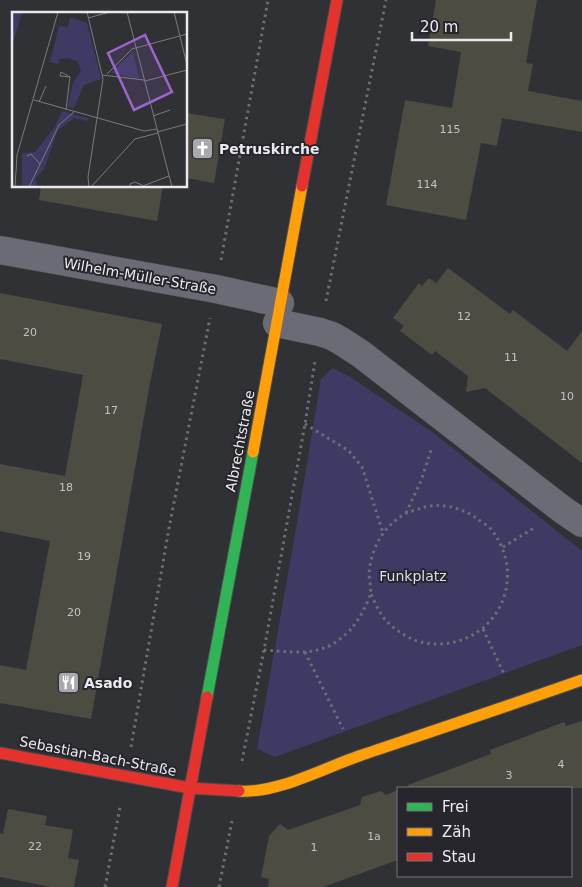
<svg xmlns="http://www.w3.org/2000/svg" width="582" height="887" font-family="'DejaVu Sans',sans-serif">
<rect width="100%" height="100%" fill="#303135"/>
<path fill="#3d3b63" d="M333 368 350 377 431 431 582 551V645L275 757 257 749 297 523 321 379Z"/>
<g fill="#4d4c42">
<path d="M436 0H537L526 63 533 64 528 91 582 101V132L502 118 497 146 481 143 466 220 386 205 405 100 452 108 461 52 428 46Z"/>
<path d="M186 113 225 119 214 183 186 178Z"/>
<path d="M41 186H163L157 221 39 200Z"/>
<path d="M448 268 510 314 513 310 567 351 582 331V463L485 388 466 392 468 376 435 351 432 355 400 331 404 326 393 318 419 283 422 286 429 278 436 283Z"/>
<path d="M0 293 162 324 150 383 91 719 0 703V665L26 670 50 541 0 531V464L65 476 83 375 0 359Z"/>
<path d="M582 721V788H408V785L491 754 490 750 564 722 566 726Z"/>
<path d="M398 790V860L323 887H268L269 879 261 877 269 836 280 824 288 830 360 805 362 797 381 791 386 795Z"/>
<path d="M8 809 47 816 45 825 73 830 68 858 79 860 74 887H51L0 877V833L3 834Z"/>
</g>
<g fill="none" stroke-linecap="round" stroke-linejoin="round">
<defs>
<g id="street">
<path d="M0 250 216 289 280 303"/>
<path d="M277 323 320 332 332 336 341 341 361 354 563 510 582 523"/>
</g>
<path id="fast" d="M207 697 253 452"/>
<g id="slow">
<path d="M253 452 302 186"/>
<path d="M239 791C276 794 324 768 359 756 433 731 508 706 582 680"/>
</g>
<g id="jam">
<path d="M302 186 337 0"/>
<path d="M0 753 190 788 239 791"/>
<path d="M172 887 207 697"/>
</g>
</defs>
<use href="#street" stroke="#4b4c4e" stroke-width="29"/>
<use href="#fast" stroke="#4b4c4e" stroke-width="13"/>
<use href="#slow" stroke="#4b4c4e" stroke-width="13"/>
<use href="#jam" stroke="#4b4c4e" stroke-width="13"/>
<g stroke="#6d6d74" stroke-width="3" stroke-dasharray="2.5 4" stroke-linecap="butt">
<path d="M221 260 268 0"/>
<path d="M326 301 386 0"/>
<path d="M305 424 349 451 362 467 383 533"/>
<path d="M406 513 421 481 432 447"/>
<path d="M503 547 534 528"/>
<path d="M483 629 504 674"/>
<path d="M264 650C283 651 306 655 324 648 332 646 346 635 352 628 358 621 367 605 370 595 372 589 369 580 369 573 371 549 383 526 405 514 410 511 417 510 422 508 441 501 465 509 479 520 483 523 488 526 491 529 525 572 504 633 450 643 437 645 422 644 410 638 399 632 388 625 381 614 377 608 374 600 371 594"/>
<path d="M305 652 343 729"/>
<path d="M131 747 169 528 210 318"/>
<path d="M242 761 264 650 305 424 315 361"/>
<path d="M105 887 120 807"/>
<path d="M219 887 232 821"/>
</g>
<use href="#street" stroke="#6b6b76" stroke-width="28"/>
<use href="#fast" stroke="#30b455" stroke-width="11"/>
<use href="#slow" stroke="#ff9f0a" stroke-width="11"/>
<use href="#jam" stroke="#e5322d" stroke-width="11"/>
</g>
<defs>
<symbol id="church-square" viewBox="-11 -11 22 22"><rect x="-9" y="-9" width="18" height="18" rx="4" fill="#a9a9ad" stroke="#26262c"/><path d="M-1.2-6h2.4v3.5h3.3v2.4h-3.3V6h-2.4V-.1h-3.3v-2.4h3.3Z" fill="#fff"/></symbol>
<symbol id="restaurant-square" viewBox="-11 -11 22 22"><rect x="-9" y="-9" width="18" height="18" rx="4" fill="#a9a9ad" stroke="#26262c"/><path d="M-5-6h1v4h1v-4h1v4h1v-4h1v5L-1.5 .5V6h-2V.5L-5-1ZM5-6V6H3V1.5H1.5Q1.5-4 5-6Z" fill="#fff"/></symbol>
</defs>
<g fill-rule="evenodd">
<use href="#church-square" x="190" y="136" width="25" height="25"/>
<use href="#restaurant-square" x="56" y="670" width="25" height="25"/>
</g>
<g text-anchor="middle" dominant-baseline="central" stroke-width="4" stroke-linejoin="round" paint-order="stroke">
<g font-size="11" fill="#c3c2c3">
<text x="450" y="129">115</text>
<text x="427" y="184">114</text>
<text x="464" y="316">12</text>
<text x="30" y="332">20</text>
<text x="511" y="357">11</text>
<text x="567" y="396">10</text>
<text x="111" y="410">17</text>
<text x="66" y="487">18</text>
<text x="84" y="556">19</text>
<text x="74" y="612">20</text>
<text x="561" y="764">4</text>
<text x="509" y="775">3</text>
<text x="374" y="836">1a</text>
<text x="35" y="846">22</text>
<text x="314" y="847">1</text>
</g>
<g font-size="14" font-weight="bold" fill="#eaeaee" stroke="#26262c" text-anchor="start">
<text x="219" y="149">Petruskirche</text>
<text x="84" y="683">Asado</text>
</g>
<g font-size="14" fill="#eaeaee" stroke="#26262c">
<text transform="translate(140 276) rotate(10)">Wilhelm-Müller-Straße</text>
<text transform="translate(240 441) rotate(-79)">Albrechtstraße</text>
<text transform="translate(98 756) rotate(11)">Sebastian-Bach-Straße</text>
</g>
<g font-size="14" fill="#dbdbf0" stroke="#26262c">
<text x="413" y="576">Funkplatz</text>
</g>
</g>
<g transform="translate(12 12)">
<rect width="175" height="175" fill="#303135"/>
<path d="M0 0H10L0 35ZM58 5 75 11 89 67 72 73 62 96 56 95 57 88 61 71 69 59 66 50 56 46 47 47 46 52 38 50 47 14 56 15ZM121 40 127 67 100 61V59ZM50 99 76 106 75 109 62 106 46 118 32 157 24 166 25 175H10V141L23 140 43 115Z" fill="#3d3b63"/>
<path fill="none" stroke="#7a7b7f" stroke-width="1" d="M75 0 91 67 76 165 77 175M115 0 160 175M162 0 175 53M76 6 98 0M95 62 120 37 175 22M90 63 132 68M133 69 175 58M22 88 132 119 145 117M27 90 34 74M54 98 58 65 49 60 48 64 58 65M141 104 158 98M145 120 175 112M15 144 19 142 28 152M3 175 5 143 46 0M17 175 47 113 62 100M79 175 123 127 146 121M118 175V172L123 170 130 173M128 175 157 164"/>
<path fill="#9c65cd" fill-opacity="0.15" stroke="#9c65cd" stroke-width="2.5" d="M133 23 160 80 122 98 96 41Z"/>
<rect width="175" height="175" fill="none" stroke="#eaeaee" stroke-width="2.5"/>
</g>
<rect x="397" y="787" width="175" height="90" fill="#26262c" stroke="#74747a"/>
<rect x="407" y="803" width="25" height="8" fill="#30b455" stroke="#74747a"/>
<text x="442" y="812" font-size="15" fill="#eaeaee">Frei</text>
<rect x="407" y="828" width="25" height="8" fill="#ff9f0a" stroke="#74747a"/>
<text x="442" y="837" font-size="15" fill="#eaeaee">Zäh</text>
<rect x="407" y="853" width="25" height="8" fill="#e5322d" stroke="#74747a"/>
<text x="442" y="862" font-size="15" fill="#eaeaee">Stau</text>
<path d="M412 32v8h99v-8" fill="none" stroke="#eaeaee" stroke-width="2.5"/>
<text x="420" y="32" font-size="15" fill="#eaeaee" stroke="#26262c" stroke-width="4" paint-order="stroke">20 m</text>
</svg>
